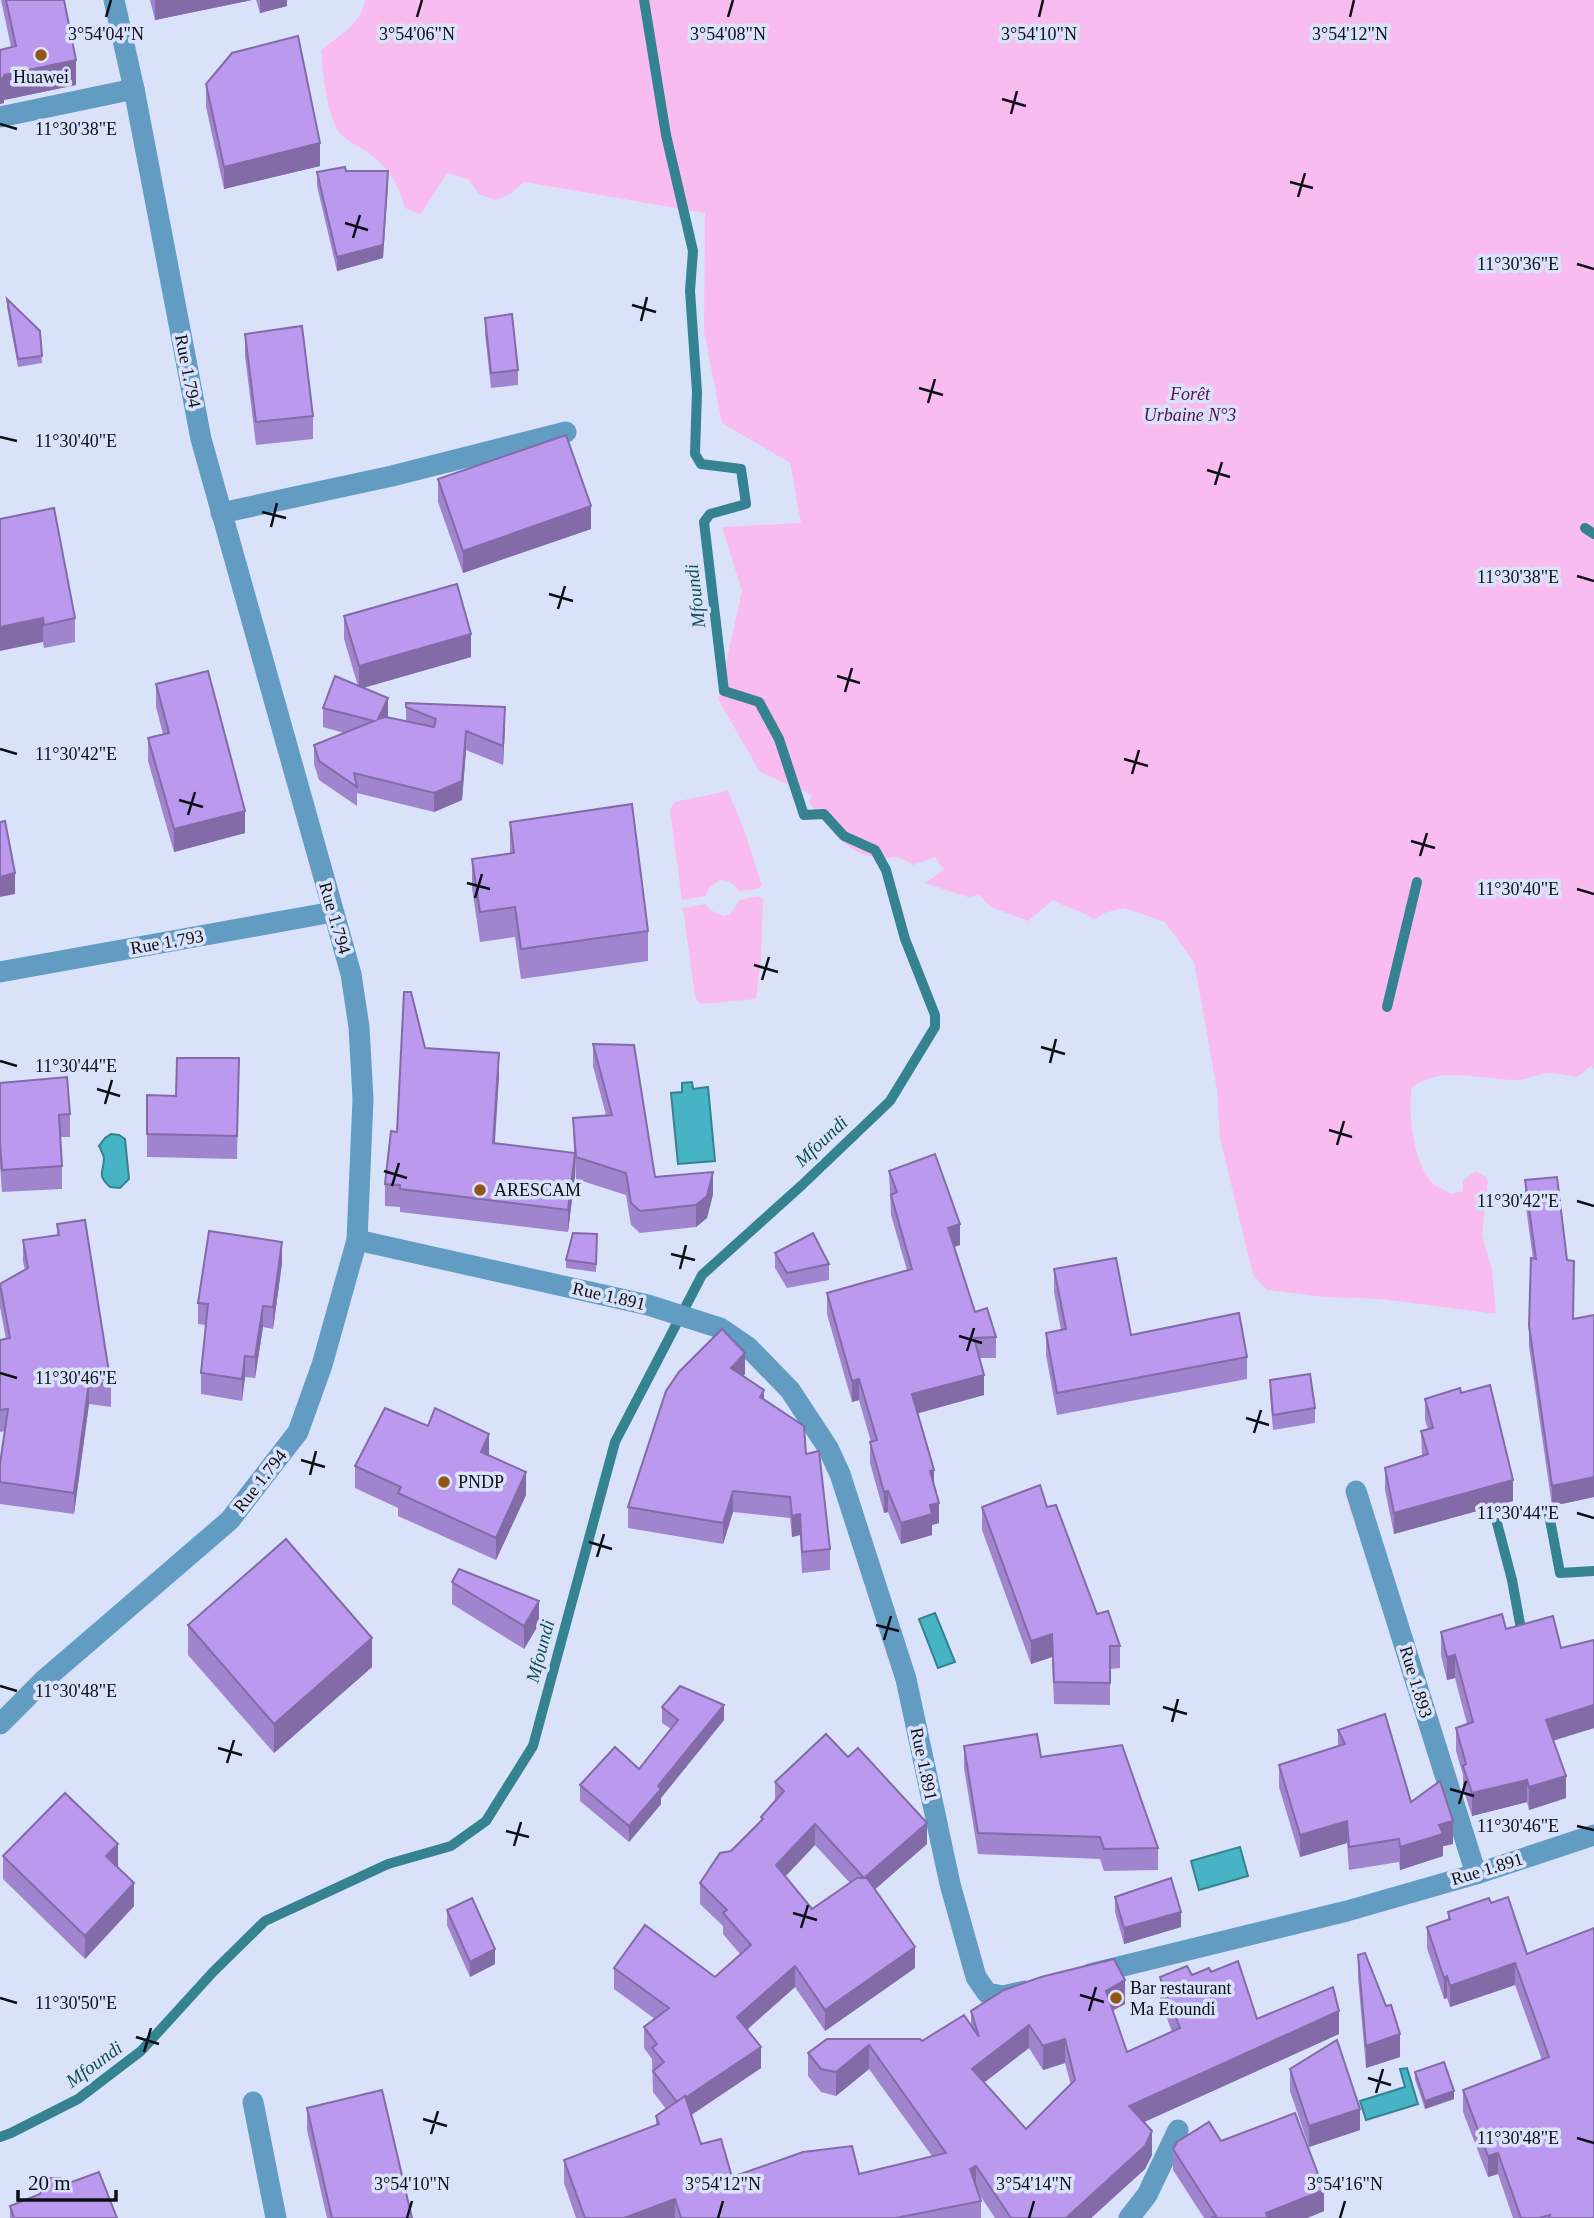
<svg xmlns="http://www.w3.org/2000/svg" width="1594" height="2218" font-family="'Times New Roman',serif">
<rect width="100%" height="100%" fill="#dae2f9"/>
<g fill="#f9bcf0">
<path d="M365 0H1594V1069L1591 1066 1577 1077C1568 1076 1558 1073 1550 1073 1537 1073 1526 1081 1512 1080 1479 1079 1441 1066 1412 1087 1407 1112 1414 1170 1436 1186 1441 1189 1447 1191 1451 1194L1463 1191V1181L1475 1171 1486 1177 1488 1182 1482 1235 1492 1270 1496 1314 1381 1299 1324 1297 1267 1290 1253 1275 1220 1138 1217 1090 1194 962 1165 922 1124 908 1104 913 1094 920C1082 910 1066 908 1053 900L1028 921 991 907 979 895 968 897 925 883 944 870 935 857 913 865C892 852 897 860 876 857 844 854 828 825 809 802L812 795 760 772 718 699 742 591 722 527 801 523 790 463 722 423 704 332 705 213 524 182 510 194 496 200 480 195 468 179 447 173 421 214 405 208C399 185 390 170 371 155 360 146 345 142 337 129 327 113 322 70 321 50 338 36 362 24 365 0Z"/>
<path d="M728 791 744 829 762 886 758 889 739 891C734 884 729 880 720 880L708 889 706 896 682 900 670 810 674 802Z"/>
<path d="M758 896 763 899 761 958 756 999 701 1004 695 997 683 908 706 904 710 910 724 916 730 914 740 900Z"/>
</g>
<g fill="#46b4c5" stroke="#358291" stroke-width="2">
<path d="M692 1082 693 1089 708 1087 715 1161 678 1164 671 1093 682 1092V1083Z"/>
<path d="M111 1134 119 1135 125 1139 129 1179 120 1188 110 1187C96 1174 104 1173 104 1158 104 1157 100 1147 99 1146L105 1138Z"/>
<path d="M935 1613 955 1662 938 1668 919 1619Z"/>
<path d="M1240 1847 1248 1876 1199 1890 1191 1861Z"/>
<path d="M1407 2068 1418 2104 1366 2120 1360 2101 1405 2087 1400 2069Z"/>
</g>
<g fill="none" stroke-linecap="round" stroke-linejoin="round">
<g stroke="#358291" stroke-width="10">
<path d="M1585 528 1594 534"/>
<path d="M1387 1007 1417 882"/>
<path d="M1548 1509 1560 1573 1594 1571"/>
<path d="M1497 1523 1512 1580 1521 1629"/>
<path d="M0 2137 11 2133 78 2099 141 2051 213 1972 265 1921 388 1864 451 1846 486 1821 533 1746 615 1442 702 1275 802 1185 890 1101 935 1027V1015L905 939 886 870 875 850 844 836 824 814 804 815 779 739 759 702 724 691 704 522 710 514 746 504 741 469 701 464 695 454 697 392 690 291 693 251 666 135 644 0"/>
</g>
<g stroke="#639cc3" stroke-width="21">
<path d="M0 117 134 89"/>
<path d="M221 513 392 476 566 432"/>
<path d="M0 972 333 912"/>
<path d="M357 1240 648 1305 720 1328 748 1347 790 1390 828 1448 840 1474 906 1679 950 1884 976 1977 987 1993 1003 1996 1025 1991"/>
<path d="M1356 1491 1476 1874"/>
<path d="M0 1724 44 1680 230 1520 298 1432 322 1365 357 1240 363 1099 359 1027 351 974 201 439 134 89 114 0"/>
<path d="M1090 1974 1347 1911 1476 1874 1594 1835"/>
<path d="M253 2102 276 2218"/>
<path d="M1129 2218 1147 2195 1178 2130"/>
</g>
</g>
<g fill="#a084ce" fill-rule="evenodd">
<path d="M1 0H64L76 85 4 100V103L0 104 11 47Z"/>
<path d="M150 0H252L155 20Z"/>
<path d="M256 0H287V6L260 13Z"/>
<path d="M206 84 320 166 224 189 206 107Z"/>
<path d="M346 171 388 185 383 258 337 271 317 186V172Z"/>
<path d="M7 299 40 331 42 363 18 367 7 307Z"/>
<path d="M485 318 518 370V385L491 388 485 333Z"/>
<path d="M245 334 313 416V439L256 445 245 356Z"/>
<path d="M438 479 591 529 463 573 438 502Z"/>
<path d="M0 519 75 618V642L44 648 43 642Z"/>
<path d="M344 616 471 657 363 688 387 717 406 721V707L505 726 503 765 466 750 462 800 434 812 357 793V806L319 780 314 764V745L344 733 323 727V708L358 686 344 639Z"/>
<path d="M156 684 245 833 174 852 148 761V738L163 734 156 707Z"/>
<path d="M510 822 648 931V961L521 979 515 937 480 942 472 888V859L510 853Z"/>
<path d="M593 1044 655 1177 713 1194 707 1218 696 1227 640 1233 631 1225 626 1195 576 1179 575 1164V1175L568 1232 400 1212V1207L385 1206V1184L397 1132 425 1048 499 1075 495 1143 574 1153 573 1118 606 1115 593 1066Z"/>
<path d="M239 1058 237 1159 147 1157V1095L176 1096Z"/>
<path d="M0 1083 70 1114V1137H60L62 1166V1189L2 1192 0 1165Z"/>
<path d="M889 1171 960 1245 954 1247 975 1312 996 1337V1358H980L984 1395 917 1413 934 1484 939 1523 932 1525V1535L901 1544 888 1512 884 1513 870 1463V1442H871L859 1400 852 1402 827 1314V1293L907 1270 891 1215Z"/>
<path d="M1525 1180 1573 1319 1594 1315V1497L1552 1506 1529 1346V1326L1533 1259 1525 1200Z"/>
<path d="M57 1224 111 1385V1407L89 1404 74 1514 0 1504V1464L5 1431 0 1432V1340L6 1339 0 1307V1284L25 1270 23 1262V1240L57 1235Z"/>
<path d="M597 1234 596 1272 566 1268V1260Z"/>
<path d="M775 1253 829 1264V1280L787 1288 775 1268Z"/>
<path d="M282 1263 273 1329 263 1327 255 1378 245 1377 242 1401 201 1394V1373L206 1325 198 1324V1303Z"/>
<path d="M1054 1269 1131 1335 1247 1357V1379L1057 1415 1046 1355V1333L1061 1330 1054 1292Z"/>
<path d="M745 1374 743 1376 764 1400 806 1454 830 1549V1570L802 1573 800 1535 792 1537 790 1518 733 1512 723 1544 628 1528V1507L666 1391Z"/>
<path d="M1270 1380 1315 1408V1423L1273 1430 1270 1395Z"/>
<path d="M1461 1393 1513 1501 1394 1534 1385 1490V1468L1422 1455 1421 1431 1428 1429 1425 1420V1399Z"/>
<path d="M489 1455 526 1495 496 1560 398 1516V1508L355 1488V1466Z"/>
<path d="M982 1507H1047L1097 1614 1120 1646V1668L1110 1669V1705L1054 1704 1052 1657 1031 1664 982 1530Z"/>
<path d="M452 1582 539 1624 524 1649 452 1604Z"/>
<path d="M188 1625 372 1667 274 1753 188 1655Z"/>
<path d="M1506 1629 1561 1648 1594 1640V1728L1553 1740 1566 1798 1529 1810 1527 1802 1472 1816 1463 1788V1775L1456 1751V1728L1467 1724 1455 1678 1447 1680 1441 1655V1632Z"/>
<path d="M662 1707 724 1720 661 1798V1804L629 1842 580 1801V1785L639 1769 671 1729 662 1723Z"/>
<path d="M1338 1730 1453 1844 1443 1846V1856L1400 1870 1399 1862 1349 1870 1347 1843 1300 1857 1279 1787V1765L1338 1746Z"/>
<path d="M964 1746 1041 1757 1158 1848V1870L1104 1871 1100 1859 978 1854 964 1768Z"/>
<path d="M775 1782 927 1844 875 1889 915 1968 825 2031 795 1987 747 2030 761 2068 691 2115 701 2144 732 2177 859 2174 932 2156 869 2069 836 2096 821 2092 808 2076V2053L827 2039 922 2041 971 2026V2011L1125 2004 1112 2011 1127 2052 1172 2032 1160 2000V1977L1211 1972 1257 2019 1339 2034 1143 2122 1152 2155 1145 2169 1091 2218H995L979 2194 981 2201V2218H576L564 2183V2160L656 2125V2116L666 2109 653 2092 652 2059 644 2048V2027L655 2019 614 1989V1968L715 1977 740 1954 723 1934V1926L700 1904V1883L761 1821V1817L775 1801ZM815 1845 850 1883 812 1909 785 1877ZM1029 2048 1043 2070 1065 2063 1071 2085 1026 2129 984 2082Z"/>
<path d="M3 1856 118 1867 134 1906 85 1959 3 1879Z"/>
<path d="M1115 1897 1181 1927 1124 1944 1115 1912Z"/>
<path d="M1508 1897 1594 2218H1513L1498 2174 1488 2177 1463 2112V2090L1542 2060 1515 1985 1450 2007 1447 1998 1444 1999 1427 1948V1927L1448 1920V1912L1491 1903Z"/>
<path d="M447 1910 495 1964 470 1977 447 1925Z"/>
<path d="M1358 1955 1400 2057 1366 2068 1358 1978Z"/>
<path d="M1290 2069 1360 2130 1309 2147 1290 2091Z"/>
<path d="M1415 2072 1454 2099 1425 2109 1415 2079Z"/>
<path d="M307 2108 412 2218H327L307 2130Z"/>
<path d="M1221 2141 1324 2211 1307 2218H1204L1173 2170V2149Z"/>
<path d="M10 2206 117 2218H10Z"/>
</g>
<g fill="#826ba7">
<path d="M155 0H252L155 20Z"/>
<path d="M260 0H287V6L260 13Z"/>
<path d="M76 60V85L4 100V103L0 104V79L4 75Z"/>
<path d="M320 143V166L224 189V167Z"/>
<path d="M388 171 383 258 337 271V257Z"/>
<path d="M591 506V529L463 573V551Z"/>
<path d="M43 618V642L0 651V627Z"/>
<path d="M471 634V657L359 689V666Z"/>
<path d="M388 698V717L378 719Z"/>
<path d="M505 707V726L503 765V746Z"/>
<path d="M466 731V750L462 800 434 812V793Z"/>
<path d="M245 811V833L174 852V829Z"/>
<path d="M15 873V894L0 897V877Z"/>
<path d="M499 1053V1075L493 1165V1143Z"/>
<path d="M575 1153V1175L568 1232V1210Z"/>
<path d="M713 1172V1194L707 1218 696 1227V1205Z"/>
<path d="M960 1224V1245L948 1249V1228Z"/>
<path d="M282 1242V1263L273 1329V1307Z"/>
<path d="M263 1306V1327L255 1378V1357Z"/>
<path d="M745 1353V1374L731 1388V1368Z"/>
<path d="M245 1356V1377L242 1401V1379Z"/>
<path d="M984 1375V1395L912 1415V1394Z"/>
<path d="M859 1379V1400L852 1402V1381Z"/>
<path d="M89 1382V1404L74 1514V1493Z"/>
<path d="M764 1390V1411L760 1397Z"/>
<path d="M489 1434V1457L481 1452Z"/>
<path d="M934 1470V1491L930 1471Z"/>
<path d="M526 1472V1495L496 1560V1538Z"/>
<path d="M1594 1477V1497L1552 1506V1486Z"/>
<path d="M1513 1480V1501L1394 1534V1513Z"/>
<path d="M733 1491V1512L723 1544V1523Z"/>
<path d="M888 1491V1512L884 1513V1492Z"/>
<path d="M939 1503V1523L932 1525V1535L901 1544V1523L930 1505Z"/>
<path d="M800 1514V1535L792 1537V1516Z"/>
<path d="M539 1601V1624L524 1649V1626Z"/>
<path d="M1052 1634V1657L1031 1664V1641Z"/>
<path d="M372 1638V1667L274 1753V1724Z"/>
<path d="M1455 1655V1678L1447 1680V1657Z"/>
<path d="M724 1705V1720L661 1798V1804L629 1842V1826L658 1786Z"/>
<path d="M1594 1705V1728L1546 1743V1720Z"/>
<path d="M1566 1776V1798L1529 1810V1787Z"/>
<path d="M1527 1780V1802L1472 1816V1793Z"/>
<path d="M1347 1821V1843L1300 1857V1835Z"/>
<path d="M1453 1821V1844L1443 1846V1856L1400 1870V1847L1439 1825Z"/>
<path d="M927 1823V1844L864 1899V1878Z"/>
<path d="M815 1824V1845L776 1886V1865Z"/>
<path d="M118 1844V1867L106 1856Z"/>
<path d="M134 1883V1906L85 1959V1936Z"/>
<path d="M1181 1912V1927L1124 1944V1928Z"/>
<path d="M915 1947V1968L825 2031V2010Z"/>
<path d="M495 1949V1964L470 1977V1962Z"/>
<path d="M1515 1963V1985L1450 2007V1986Z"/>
<path d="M795 1966V1987L737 2038V2017Z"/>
<path d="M1447 1976V1998L1444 1999V1978Z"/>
<path d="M1125 1980V2004L1106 2014V1991Z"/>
<path d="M1339 2011V2034L1129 2129V2106Z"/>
<path d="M1029 2025V2048L972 2092V2069Z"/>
<path d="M1400 2034V2057L1366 2068V2046Z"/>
<path d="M1065 2039V2063L1043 2070V2046Z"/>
<path d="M869 2045V2069L836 2096V2072Z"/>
<path d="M761 2047V2068L678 2124V2103Z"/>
<path d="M1454 2091V2099L1425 2109V2101Z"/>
<path d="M1360 2109V2130L1309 2147V2126Z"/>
<path d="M1152 2131V2155L1145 2169 1091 2218H1066Z"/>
<path d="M1498 2153V2174L1488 2177V2156Z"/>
<path d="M976 2166V2189L970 2169Z"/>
<path d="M1324 2190V2211L1307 2218H1266V2213Z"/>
<path d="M675 2199V2218H624Z"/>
</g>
<g fill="#ba99ef" stroke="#826ba7" stroke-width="2" fill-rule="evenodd">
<path d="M6 0H64L76 60 4 75V77L0 79V50L16 46Z"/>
<path d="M298 36 320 143 224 167 206 84 232 53Z"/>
<path d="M345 167 346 171H388L383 245 337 257 317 172Z"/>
<path d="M7 299 40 331 42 356 18 359Z"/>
<path d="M512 314 518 370 491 373 485 318Z"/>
<path d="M302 326 313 416 256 422 245 334Z"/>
<path d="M566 435 591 506 463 551 438 479Z"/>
<path d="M54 508 75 618 44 625 43 618 0 627V519Z"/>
<path d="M457 584 471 634 359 666 344 616Z"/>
<path d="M208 671 245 811 174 829 148 738 169 733 156 684Z"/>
<path d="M335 676 388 698 378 719 386 717 434 727 436 719 406 707V703L505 707 503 746 466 731 462 781 434 793 354 773 357 787 319 761 314 745 374 721 323 708Z"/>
<path d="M632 804 648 931 521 949 515 907 480 912 472 859 514 853 510 822Z"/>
<path d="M5 821 15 873 0 877V822Z"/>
<path d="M404 992H411L425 1048 499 1053 493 1143 575 1153 568 1210 400 1189V1185L385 1184 391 1131 397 1132Z"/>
<path d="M593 1044 634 1045 655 1177 713 1172 707 1196 696 1205 640 1211 631 1203 626 1173 576 1157 573 1118 612 1115Z"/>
<path d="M177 1058H239L237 1136 147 1134V1095L176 1096Z"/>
<path d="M67 1077 70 1114 59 1115 62 1166 2 1170 0 1143V1083Z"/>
<path d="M935 1154 960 1224 948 1228 975 1312 987 1308 996 1337 974 1338 984 1375 912 1394 934 1470 930 1471 939 1503 930 1505 932 1514 901 1523 888 1491 884 1492 870 1442 877 1440 859 1379 852 1381 827 1293 912 1269 891 1195 897 1192 889 1171Z"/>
<path d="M1557 1177 1567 1260 1574 1261 1573 1319 1594 1315V1477L1552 1486 1529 1326 1531 1258 1536 1259 1525 1180Z"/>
<path d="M85 1220 111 1385 89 1382 74 1493 0 1482V1464L8 1409 0 1410V1340L10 1338 0 1284 28 1268 23 1240 59 1235 57 1224Z"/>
<path d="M209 1231 282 1242 273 1307 263 1306 255 1357 245 1356 242 1379 201 1373 208 1304 198 1303Z"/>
<path d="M573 1233 597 1234 596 1264 566 1260Z"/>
<path d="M813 1233 829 1264 787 1273 775 1253Z"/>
<path d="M1116 1258 1131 1335 1239 1313 1247 1357 1057 1393 1046 1333 1066 1329 1054 1269Z"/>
<path d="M722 1329 745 1353 731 1368 764 1390 760 1397 804 1426 806 1454 819 1451 830 1549 802 1552 800 1514 792 1516 790 1497 733 1491 723 1523 628 1507 666 1391 679 1372Z"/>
<path d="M1310 1374 1315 1408 1273 1415 1270 1380Z"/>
<path d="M1490 1385 1513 1480 1394 1513 1385 1468 1428 1454 1421 1431 1433 1428 1425 1399 1460 1388 1461 1393Z"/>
<path d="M385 1408 428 1426 435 1408 489 1434 481 1452 526 1472 496 1538 398 1493 401 1487 355 1466Z"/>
<path d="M1040 1485 1047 1507 1056 1505 1097 1614 1108 1611 1120 1646H1110V1683L1054 1682 1052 1634 1031 1641 982 1507Z"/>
<path d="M286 1539 372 1638 274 1724 188 1625Z"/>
<path d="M459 1569 539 1601 524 1626 452 1582Z"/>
<path d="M1502 1614 1506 1629 1553 1616 1561 1648 1594 1640V1705L1546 1720 1566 1776 1529 1787 1527 1780 1472 1793 1463 1766 1466 1764 1456 1728 1473 1722 1455 1655 1447 1657 1441 1632Z"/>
<path d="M680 1686 724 1705 658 1786 661 1789 629 1826 580 1785 615 1747 639 1769 678 1720 662 1707Z"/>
<path d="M1385 1714 1411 1802 1440 1781 1453 1821 1439 1825 1443 1834 1400 1847 1399 1839 1349 1847 1347 1821 1300 1835 1279 1765 1345 1744 1338 1730Z"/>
<path d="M826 1734 848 1757 858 1748 927 1823 864 1878 815 1824 776 1865 812 1909 857 1878H867L915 1947 825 2010 795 1966 737 2017 761 2047 685 2098V2096L677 2102 653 2071 664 2062 652 2048 657 2044 644 2027 669 2008 614 1968 645 1925 715 1977 751 1945 723 1913 727 1910 700 1883 720 1853 731 1851 763 1819 761 1817 784 1791 775 1782Z"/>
<path d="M1037 1734 1041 1757 1122 1745 1158 1848 1104 1849 1100 1837 978 1833 964 1746Z"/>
<path d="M65 1793 118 1844 106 1856 134 1883 85 1936 3 1856Z"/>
<path d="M1171 1878 1181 1912 1124 1928 1115 1897Z"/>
<path d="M1508 1897 1527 1954 1594 1928V2218H1549L1550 2215 1539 2218H1521L1498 2153 1488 2156 1463 2090 1549 2057 1515 1963 1450 1986 1447 1976 1444 1978 1427 1927 1450 1919 1448 1912 1489 1898 1491 1903Z"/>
<path d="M472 1898 495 1949 470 1962 447 1910Z"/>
<path d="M1365 1953 1386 2006 1391 2005 1400 2034 1366 2046 1358 1955Z"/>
<path d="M1114 1959 1125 1980 1106 1991 1127 2052 1180 2028 1160 1977 1187 1966 1192 1975 1209 1968 1211 1972 1238 1961 1257 2019 1333 1987 1339 2011 1129 2106 1152 2131 1145 2146 1066 2218H1011L976 2166 970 2169 981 2201 896 2218H681L675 2199 624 2218H585L564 2160 659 2124 656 2116 685 2096 701 2144 721 2139 732 2177 803 2152 852 2146 859 2174 946 2153 869 2045 836 2072 821 2069 808 2053 827 2039H920L922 2041 964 2015 979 2037 971 2011 1004 1990 1041 1977ZM1029 2025 1043 2046 1065 2039 1075 2080 1026 2129 972 2069Z"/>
<path d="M1337 2040 1360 2109 1309 2126 1290 2069Z"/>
<path d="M1444 2062 1454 2091 1425 2101 1415 2072Z"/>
<path d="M382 2090 412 2218H332L307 2108Z"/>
<path d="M1295 2113 1324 2190 1266 2213 1268 2218H1211L1216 2216 1173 2149 1177 2142 1209 2122 1221 2141Z"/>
<path d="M99 2172 117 2218H14L10 2206 40 2194 42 2185 50 2178H60L69 2183Z"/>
</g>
<path fill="none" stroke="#0d0f17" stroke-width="2.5" d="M106 17 111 0M417 17 422 0M728 17 733 0M1039 17 1043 0M1350 17 1354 0M1002 99 1026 106M1011 114 1017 91M0 124 17 129M1290 182 1313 188M1298 197 1305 173M345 223 368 230M353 238 360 215M1577 264 1594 269M632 305 656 312M641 321 647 297M919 388 943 395M928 403 935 379M0 437 17 441M1207 470 1230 477M1215 485 1222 462M262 512 286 518M271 527 277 503M1577 576 1594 581M549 594 573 601M558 609 565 586M837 676 860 683M845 692 852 668M0 749 17 754M1124 759 1148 766M1132 774 1139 750M179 800 203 807M188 815 195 792M1411 841 1435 848M1420 856 1427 833M467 883 490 889M1577 889 1594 894M475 898 482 874M754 965 778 972M762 980 769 957M1041 1047 1065 1054M0 1061 17 1066M1050 1063 1056 1039M97 1089 120 1096M105 1104 112 1080M1329 1130 1352 1137M1337 1145 1344 1121M384 1171 407 1178M392 1186 399 1163M1577 1201 1594 1206M671 1254 695 1260M680 1269 686 1245M959 1336 982 1343M967 1351 974 1328M0 1373 17 1378M1246 1418 1269 1425M1254 1433 1261 1410M301 1460 325 1467M310 1475 316 1451M1577 1513 1594 1518M589 1542 612 1549M597 1557 604 1534M876 1625 899 1631M884 1640 891 1616M0 1686 17 1691M1163 1707 1187 1714M1172 1722 1178 1699M218 1748 242 1755M227 1763 234 1740M1450 1789 1474 1796M1459 1804 1466 1781M1577 1826 1594 1830M506 1831 529 1837M514 1846 521 1822M793 1913 817 1920M801 1928 808 1905M1080 1995 1104 2002M0 1998 17 2003M1089 2011 1096 1987M136 2037 159 2044M144 2052 151 2028M1368 2078 1391 2085M1376 2093 1383 2069M423 2119 447 2126M431 2134 438 2111M1577 2138 1594 2143M407 2218 412 2201M718 2218 723 2201M1029 2218 1034 2201M1340 2218 1345 2201"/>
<g fill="#915615" stroke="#dae2f9" stroke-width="2.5">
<circle cx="41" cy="55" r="7"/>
<circle cx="480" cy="1190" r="7"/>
<circle cx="444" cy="1482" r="7"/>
<circle cx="1116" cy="1998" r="7"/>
</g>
<g text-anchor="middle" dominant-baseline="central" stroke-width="7" stroke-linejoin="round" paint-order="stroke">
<g font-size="18" fill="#0d0f17" stroke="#dae2f9" text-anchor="start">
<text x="41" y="77" text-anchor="middle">Huawei</text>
<text x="494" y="1190">ARESCAM</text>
<text x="458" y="1482">PNDP</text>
<text x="1130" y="1988">Bar restaurant<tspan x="1130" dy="21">Ma Etoundi</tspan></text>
</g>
<g font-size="18" fill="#0d0f17" stroke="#dae2f9">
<text transform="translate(188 371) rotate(79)">Rue 1.794</text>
<text transform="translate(335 918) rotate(74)">Rue 1.794</text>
<text transform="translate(167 942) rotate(-10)">Rue 1.793</text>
<text transform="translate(609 1296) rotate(13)">Rue 1.891</text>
<text transform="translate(260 1481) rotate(-52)">Rue 1.794</text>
<text transform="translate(1416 1682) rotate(73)">Rue 1.893</text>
<text transform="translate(924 1764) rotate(78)">Rue 1.891</text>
<text transform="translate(1487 1869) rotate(-17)">Rue 1.891</text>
</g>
<g font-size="18" font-style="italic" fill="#530f4f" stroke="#dae2f9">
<text x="1190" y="394">Forêt<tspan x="1190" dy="21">Urbaine N°3</tspan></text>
</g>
<g font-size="19" font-style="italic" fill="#11505a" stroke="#dae2f9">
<text transform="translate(695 596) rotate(-97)">Mfoundi</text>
<text transform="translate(821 1141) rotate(-43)">Mfoundi</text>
<text transform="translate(540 1651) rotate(-75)">Mfoundi</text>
<text transform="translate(94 2064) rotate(-36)">Mfoundi</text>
</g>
</g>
<g font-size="18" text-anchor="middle" fill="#0d0f17" stroke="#dae2f9" stroke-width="7" stroke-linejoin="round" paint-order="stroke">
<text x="106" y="40">3°54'04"N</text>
<text x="417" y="40">3°54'06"N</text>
<text x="728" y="40">3°54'08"N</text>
<text x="1039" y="40">3°54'10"N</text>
<text x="1350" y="40">3°54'12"N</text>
<text x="76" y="135">11°30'38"E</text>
<text x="1518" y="270">11°30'36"E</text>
<text x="76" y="447">11°30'40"E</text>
<text x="1518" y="583">11°30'38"E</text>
<text x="76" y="760">11°30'42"E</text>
<text x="1518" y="895">11°30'40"E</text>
<text x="76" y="1072">11°30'44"E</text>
<text x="1518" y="1207">11°30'42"E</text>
<text x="76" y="1384">11°30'46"E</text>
<text x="1518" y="1519">11°30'44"E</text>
<text x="76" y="1697">11°30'48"E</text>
<text x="1518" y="1832">11°30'46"E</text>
<text x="76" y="2009">11°30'50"E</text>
<text x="1518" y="2144">11°30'48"E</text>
<text x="412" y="2190">3°54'10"N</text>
<text x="723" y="2190">3°54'12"N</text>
<text x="1034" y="2190">3°54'14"N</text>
<text x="1345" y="2190">3°54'16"N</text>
</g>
<path d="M18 2190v10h98v-10" fill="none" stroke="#0d0f17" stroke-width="3.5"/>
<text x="28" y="2190" font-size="21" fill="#0d0f17" stroke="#dae2f9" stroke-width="5" paint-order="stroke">20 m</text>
</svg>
